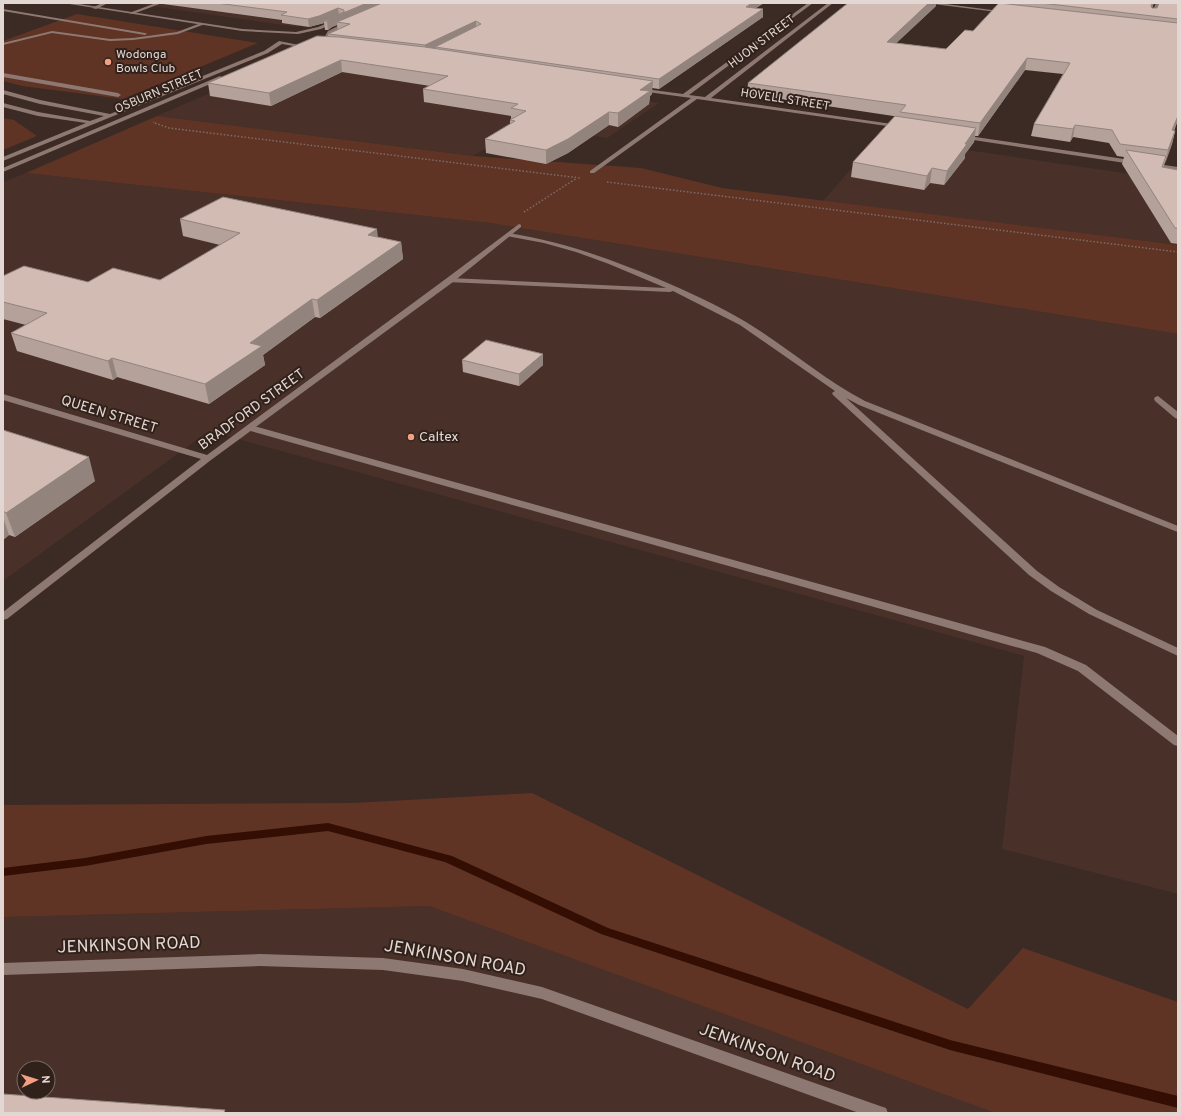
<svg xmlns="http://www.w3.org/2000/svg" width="1181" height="1116" font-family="Overpass,sans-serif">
<rect width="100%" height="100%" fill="#3c2a24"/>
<g fill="#493129" fill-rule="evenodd">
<path d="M130 3H357L297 27Z"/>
<path d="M309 50 659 103 607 138 526 124 473 156 157 116Z"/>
<path d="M879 137 1178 181V245L823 201Z"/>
<path d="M26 173 490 223 1178 334V894L1002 849 1024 656 209 431 3 581V182Z"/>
<path d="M429 906 995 1113H3V917ZM24 1068H48V1092H24Z"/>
</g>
<g fill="#5f3425">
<path d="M77 14 258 43 123 99 22 86 3 81V41Z"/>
<path d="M157 116 473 156 641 168 722 188 1178 245V334L490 223 26 173Z"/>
<path d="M3 118 14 120 37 136 3 150Z"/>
<path d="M532 793 968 1009 1023 948 1178 1002V1113H995L429 906 3 917V805L354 803Z"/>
</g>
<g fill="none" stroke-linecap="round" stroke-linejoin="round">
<path fill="#340e02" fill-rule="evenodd" d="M328 823 452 856 608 928 950 1040 1178 1096V1108L950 1050 601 934 445 862 328 831 206 844 85 866 3 876V868L85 858 206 836Z"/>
<path stroke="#7d6d68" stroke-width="1" stroke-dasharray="1 1.5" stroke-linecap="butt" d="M153 122 157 124"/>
<g stroke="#7d6d68" stroke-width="1.5" stroke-dasharray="1.5 2" stroke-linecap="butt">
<path d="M155 123 169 128 580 178"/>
<path d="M607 182 1178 252"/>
<path d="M524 212 577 178"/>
</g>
<g fill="#8e7972" fill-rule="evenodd">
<path d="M102 3H108L96 9 92 8Z"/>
<path d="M156 3H162L133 14 129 13Z"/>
<path d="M1156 3H1160L1154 17H1150Z"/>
<path d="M3 9 145 33 147 34 145 35 3 11Z"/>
<path d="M201 23 205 24 178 34 133 40 110 41 52 33 3 45V43L52 31 110 39 133 38 177 32Z"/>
<path d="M3 73 118 93 121 95 118 97 3 77Z"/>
<path d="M508 233C560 241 608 258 656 278 687 291 717 305 746 322 787 347 823 379 865 401L1178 526V532L1175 531 859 405 846 398 1037 571 1059 587 1097 610 1178 648V656L1089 614 1051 591 1029 575 833 395 832 393 835 391 740 325 673 291 670 292 447 282 446 280 450 278 666 288 609 264 576 252 544 243 506 236 505 235Z"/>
<path d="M1158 396 1178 412V419L1175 418 1155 401 1154 399 1155 397Z"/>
<path d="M250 425 1045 647 1086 665 1178 736V746L1174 745 1078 671 1037 653 247 430 246 428 247 426Z"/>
</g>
<g fill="#8e7972" fill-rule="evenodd">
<path d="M808 3H813L689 95 705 97 828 3H833L711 98 899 125 902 127 901 128 697 99 594 173H590V171L691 98 640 91 638 90V88L683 94Z"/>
<path d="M962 135 1178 167V171L960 138V136Z"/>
<path d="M519 224 521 225V227L453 282 211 460 7 619 3 620V612L201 459 3 400V394L207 455 447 278Z"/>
<path d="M260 954 383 958 463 969 542 987 880 1106 886 1108 888 1113H859L542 999 463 981 383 970 260 966 3 975V963Z"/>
</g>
<g fill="#8e7972" fill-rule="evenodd">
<path d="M63 3H73L242 29 296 32 318 27 335 20 339 21 321 29 298 34 242 31Z"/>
<path d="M348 21 352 22 332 33 328 40 322 44 299 47 282 44 268 53 3 161V157L86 123 38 116 3 107V103L38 112 90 121 104 116 40 104 3 94V90L40 100 110 114 264 51 279 41 299 45 319 42 324 38 328 31Z"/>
<path d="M220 76 223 78 222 79 3 172V168Z"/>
</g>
<path fill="#8e7972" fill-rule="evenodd" d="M925 3H938L1007 12 1005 13Z"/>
</g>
<g fill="#b4a19a">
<path d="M163 3H764L756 8 763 17 659 89 652 88V94L650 96 649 104 618 127 609 125 568 153 546 164 486 153 485 139 510 124V120H511V116L424 102 423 89 430 86 342 72 271 106 210 96 208 83 328 36V34L338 30 337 25 332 27 328 30H325L324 23 309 27 282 23V20L163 4Z"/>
<path d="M999 3H1154L1152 8H1157L1178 3V120L1174 131H1175L1172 144 1163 168 1178 170V244L1171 243 1122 164 1124 157 1117 156 1109 143 1073 137 1070 142 1031 136 1034 124 1063 74 1025 70 978 136H975L974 142 965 154V158L944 185 930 183 924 190 851 177 853 162 900 117 747 94 748 83 936 6 896 43 946 49 973 31Z"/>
<path d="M180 219 378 237 401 242 403 259 320 318 315 317 263 355 265 365 209 404 117 377 113 380 17 351 11 333 26 325 3 319V276L88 282 160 280 220 245 183 236Z"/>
<path d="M462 360 543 365 519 386 463 372Z"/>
<path d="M3 430 95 481 15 537 9 535 3 540Z"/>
</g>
<g fill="#92837d">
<path d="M367 3H388L337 22V25L332 27 328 30 327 21H324V23L309 27 308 19 338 8 339 15Z"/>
<path d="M752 3H764L745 15 746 7Z"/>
<path d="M929 3H936V6L886 53 887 42Z"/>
<path d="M1152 3H1154L1149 16 1151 6Z"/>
<path d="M763 9V17L659 89V79Z"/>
<path d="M476 21V30L435 47V50L426 54 425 45Z"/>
<path d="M1027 58 1025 70 978 136 980 123Z"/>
<path d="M341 60 342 72 271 106 269 93Z"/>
<path d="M653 81 652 94 650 96 649 104 618 127V113L640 90Z"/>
<path d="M609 112V125L568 153 546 164V150Z"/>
<path d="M1178 116V120L1168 143 1172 130Z"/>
<path d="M1075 125 1073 137 1070 142 1073 129Z"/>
<path d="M976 128 974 142 965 154V158L944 185 947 171Z"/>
<path d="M1175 131 1172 144 1165 164 1168 150Z"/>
<path d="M932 168 930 183 924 190 927 176Z"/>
<path d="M377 229 379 246 368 235Z"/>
<path d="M401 242 403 259 320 318 317 300Z"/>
<path d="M312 299 315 317 263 355 265 365 209 404 205 384 250 343Z"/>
<path d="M543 354V365L519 386V374Z"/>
<path d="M112 358 117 377 113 380 108 361Z"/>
<path d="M89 457 95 481 15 537 6 513Z"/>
<path d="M3 517 9 535 3 540Z"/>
</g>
<g fill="#d1bbb3" stroke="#92837d">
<path d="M216 3H367L331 18 327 21H324L344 12V10L338 8 319 16 308 19 281 15 287 12Z"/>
<path d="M382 3H752L746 7 763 9 659 79 435 47 481 24 476 21 425 45 328 34 350 24 337 22Z"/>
<path d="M848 3H929L887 42 946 49 965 30 973 31 999 3 1178 23V116L1172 130 1175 131 1168 150 1120 144 1112 130 1075 125 1073 129 1034 124 1070 63 1027 58 980 123 900 112 906 105 748 83Z"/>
<path d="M1041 3H1152L1151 6 1152 8H1157L1159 3H1178V19Z"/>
<path d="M317 36 339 37 425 47 653 81 640 90 650 91 618 113 609 112 568 139 546 150 485 139 515 121 510 120 526 111 511 108 518 104 423 89 448 76 341 60 269 93 208 83Z"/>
<path d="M895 116 976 128 965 144H967L947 171 932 168 927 176 853 162Z"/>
<path d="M1126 150 1166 156 1162 167 1178 170V228H1175Z"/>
<path d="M223 197 377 229 368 235 401 242 317 300 312 299 250 343 262 346 205 384 112 358 108 361 11 333 47 313 3 302V276L24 266 88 282 113 268 160 280 240 233 180 219Z"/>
<path d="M486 340 543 354 519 374 462 360Z"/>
<path d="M3 430 89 457 6 513 3 511Z"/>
<path d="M3 1094 225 1110 224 1113H3Z"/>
</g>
<g fill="#f39f82" stroke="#31211b" stroke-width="1.5">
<circle cx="108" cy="62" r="4"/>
<circle cx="411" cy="437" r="4"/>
</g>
<g text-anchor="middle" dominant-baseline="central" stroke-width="4" stroke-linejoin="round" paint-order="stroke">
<g font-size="12" fill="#e3d7d3" stroke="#31211b">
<text transform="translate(762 42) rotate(-37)">HUON STREET</text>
<text transform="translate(159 92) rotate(-23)">OSBURN STREET</text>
<text transform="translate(785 100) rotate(9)">HOVELL STREET</text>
</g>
<g font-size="12" fill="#e3d7d3" stroke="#31211b" text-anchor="start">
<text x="116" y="55">Wodonga<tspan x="116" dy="14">Bowls Club</tspan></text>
</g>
<g font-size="14" fill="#e3d7d3" stroke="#31211b">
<text transform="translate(252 410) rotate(-36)">BRADFORD STREET</text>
<text transform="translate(109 415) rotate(17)">QUEEN STREET</text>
</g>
<g font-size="14" fill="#e3d7d3" stroke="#31211b" text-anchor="start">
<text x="419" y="437">Caltex</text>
</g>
<g font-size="17" fill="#e3d7d3" stroke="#31211b">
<text transform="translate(129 946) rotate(-2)">JENKINSON ROAD</text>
<text transform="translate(455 959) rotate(10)">JENKINSON ROAD</text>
<text transform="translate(767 1054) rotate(20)">JENKINSON ROAD</text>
</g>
</g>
<rect width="1181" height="1116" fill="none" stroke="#e3d7d3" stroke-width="8"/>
<g transform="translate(36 1080) rotate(86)"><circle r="19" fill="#31211b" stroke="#786a65"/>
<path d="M0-3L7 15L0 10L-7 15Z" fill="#f39f82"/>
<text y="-6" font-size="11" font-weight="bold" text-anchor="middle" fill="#e3d7d3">N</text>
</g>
</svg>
